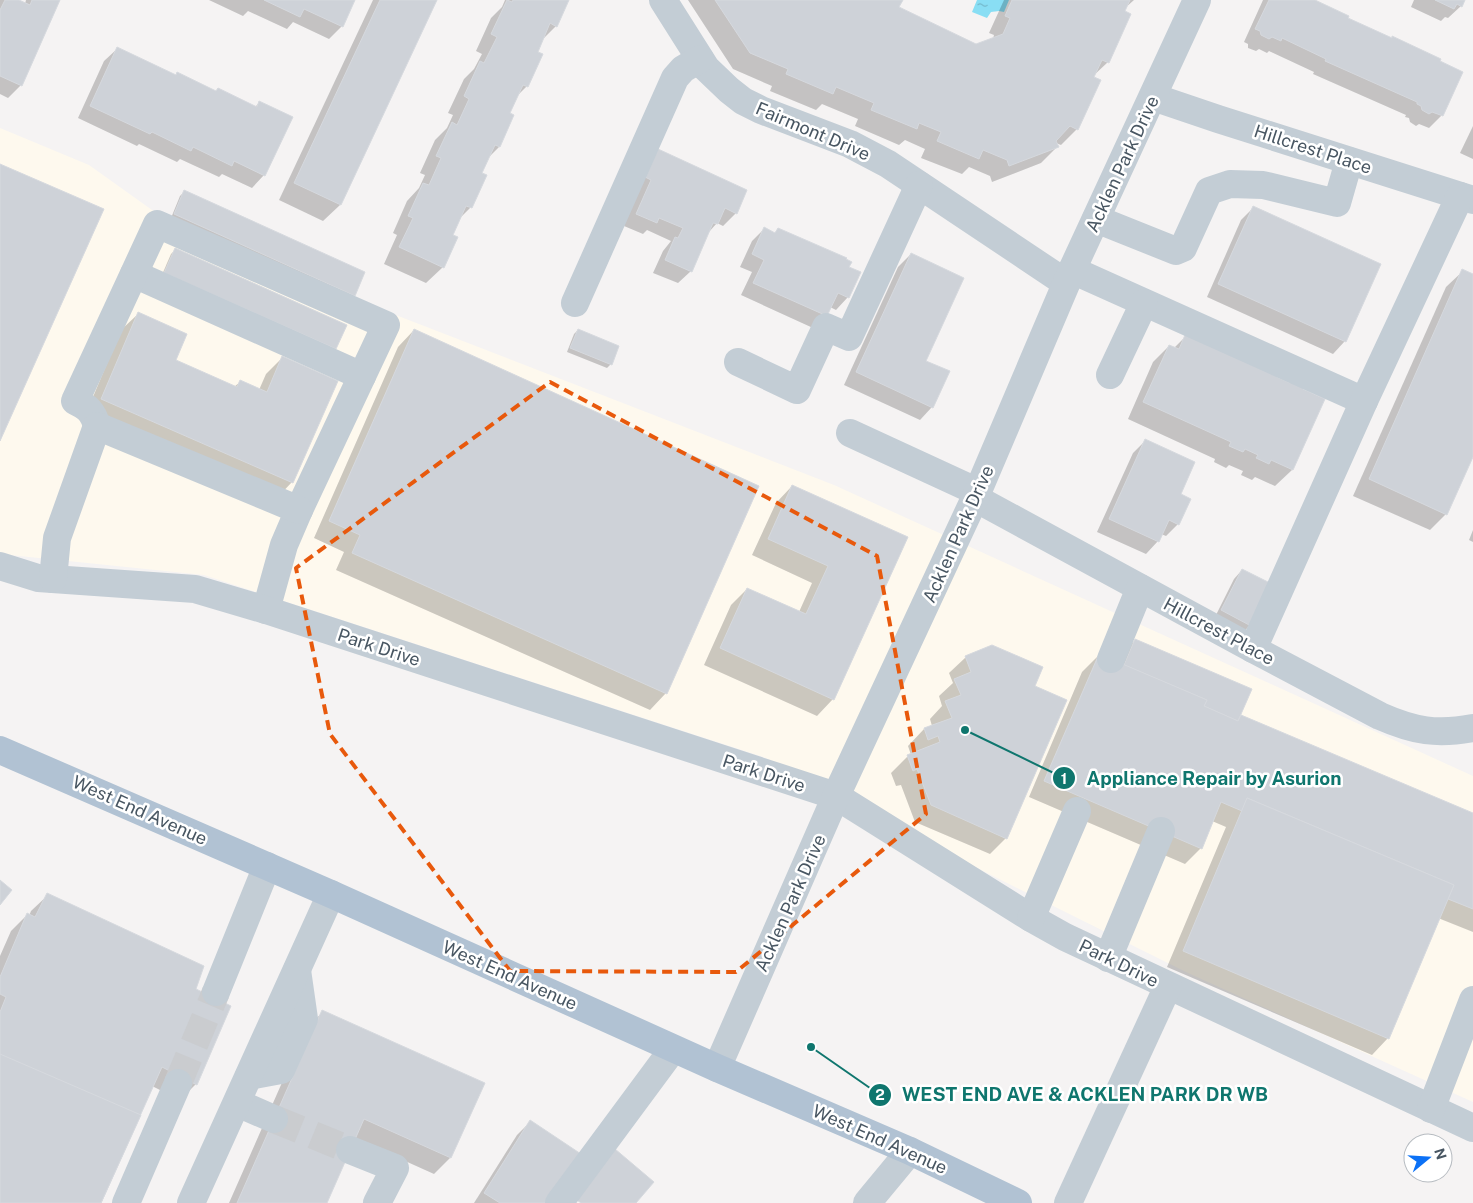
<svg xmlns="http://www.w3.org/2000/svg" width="1473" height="1203" font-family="'Public Sans',sans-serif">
<defs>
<pattern id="water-ripples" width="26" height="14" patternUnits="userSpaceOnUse" patternTransform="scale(1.25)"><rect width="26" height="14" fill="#89def4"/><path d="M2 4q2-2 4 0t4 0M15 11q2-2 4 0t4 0" fill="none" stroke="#72b7c9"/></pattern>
</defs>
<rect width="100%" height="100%" fill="#f5f3f3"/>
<path fill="#fef9ee" d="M0 128 89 165 152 210 388 312 834 485 1473 776V1102L1188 973 989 874 766 758 204 575 0 554Z"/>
<path fill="url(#water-ripples)" d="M977 0H1009L1004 12 999 11 991 12 987 18 972 12Z"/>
<g fill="#0003">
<path d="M0 0H16L25 4 26 0H58L21 85 8 98 0 94Z"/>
<path d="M209 0H354L342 26 329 39 293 22 287 29 248 11 243 16Z"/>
<path d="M373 0H436L340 205 323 221 279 200Z"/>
<path d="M505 0H567L556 26 542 40 536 52 541 55 527 86 515 98 508 114 513 116 499 147 488 158 481 174 485 176 470 208 458 220 451 235 443 267 426 283 384 264 397 235 393 233 407 201 419 188 425 175 420 173 435 140 447 128 453 115 448 113 464 79 474 69 482 54 476 51 491 18 502 7Z"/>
<path d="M688 0H901L898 8 976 45 993 39 994 35 989 33 1004 0H1134L1124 9 1108 62 1092 77 1077 129 1061 145 1056 143 1057 147 1041 163 992 182 990 176 969 167 962 174 921 158 925 149 905 140 899 145 855 126 858 119 822 104 816 110 770 91 772 86 733 69Z"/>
<path d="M1263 0H1311L1442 115 1429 128 1419 124 1416 126 1410 122 1409 118 1405 117 1406 115 1313 74 1314 72 1269 51 1267 53 1259 49 1256 51 1248 48V44L1244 42Z"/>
<path d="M1414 0H1464L1461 6 1448 18 1445 17 1441 21 1411 7Z"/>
<path d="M117 49 175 77 255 107 260 102 264 175 252 188 222 174 219 177 180 159 177 162 139 144 137 146 78 118 104 61Z"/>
<path d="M1473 126V159L1460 153Z"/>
<path d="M645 163 736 213 723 226 717 223 708 233 691 271 678 283 653 273 663 251 671 241 647 230 643 234 624 226Z"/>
<path d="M184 192 354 295 350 299 171 218 180 196Z"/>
<path d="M1253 208 1345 341 1333 354 1207 297 1241 220Z"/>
<path d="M764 229 774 234 778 229 848 267V297L836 310 830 307 813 328 741 295 752 272 740 267 752 241Z"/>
<path d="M175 250 345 326 335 349 331 352 161 277 171 254Z"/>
<path d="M911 254 932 407 920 420 844 385 898 267Z"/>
<path d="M1463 271 1473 276V454L1446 514 1430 530 1353 496 1446 287Z"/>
<path d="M138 314 174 361 234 387 240 382 259 390 266 374 282 358 292 482 276 499 85 416 121 330Z"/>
<path d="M414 330 666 693 650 710 336 570 344 552 314 538 398 347Z"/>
<path d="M578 330 611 364 607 368 567 352 574 334Z"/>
<path d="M1186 336 1323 400 1292 470 1275 486 1255 477 1252 480 1241 475 1243 471 1229 465 1226 468 1214 462 1215 459 1128 419 1153 362 1169 346 1174 348Z"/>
<path d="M1145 441 1179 495 1178 524 1166 536 1161 534 1158 541 1146 554 1097 532 1133 453Z"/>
<path d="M792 486 906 538 833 699 817 716 704 665 731 605 747 589 799 612 812 583 752 555 776 503Z"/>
<path d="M1473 530V542L1469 540Z"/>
<path d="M1242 570 1250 625 1242 634 1214 619 1234 579Z"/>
<path d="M1135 640 1237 720 1241 716 1473 814V932L1438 918 1388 1038 1372 1055 1167 967 1226 827 1212 821 1201 848 1185 864 1029 797 1082 672 1099 655 1127 649Z"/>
<path d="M966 657 1033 687 1006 838 990 854 915 822 901 785 896 786 891 773 908 756 911 755 908 746 924 729 932 726 930 719 942 706 939 696 953 683 949 673Z"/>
<path d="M48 895 194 989 196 1084 180 1100 152 1086 100 1203H0V956L11 931 27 915 29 916 31 911Z"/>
<path d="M323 1012 483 1084 450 1158 434 1174 354 1138 325 1203H229L306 1028Z"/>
<path d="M530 1122 548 1203H474L517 1135Z"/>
</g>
<g fill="#ced2d8" stroke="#d6d9de">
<path d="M5 0H19L30 5 32 0H60L22 86 0 76V10Z"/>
<path d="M264 0H355L343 27 304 9 300 17Z"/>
<path d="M380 0H437L341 205 294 183Z"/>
<path d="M507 0 512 2 513 0H569L557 27 550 23 538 52 543 54 528 87 523 85 510 113 514 115 500 147 495 145 482 173 487 175 472 208 466 206 453 235 458 237 444 268 399 247 413 218 408 216 423 183 429 185 441 158 436 156 452 122 457 125 469 99 464 96 480 61 484 63 497 37 491 34Z"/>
<path d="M715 0H903L899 7 976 44 1003 34 1010 18 1005 16 1012 0H1130L1125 11 1131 14 1109 63 1102 60 1094 77 1101 80 1078 130 1070 126 1056 141 1059 147 1009 166 1007 160 983 150 979 159 937 141 941 132 919 123 917 129 871 110 874 103 836 87 833 94 786 74 788 69 750 53Z"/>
<path d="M1269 0H1315L1349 16 1348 18 1392 38V36L1441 59 1440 61 1463 72 1443 116 1432 112 1429 114 1422 110 1421 106 1417 104V102L1325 61 1326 59 1282 38 1281 41 1272 37 1269 39 1261 35 1260 31 1255 29Z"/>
<path d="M1435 0H1465L1462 7 1457 4 1454 9Z"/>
<path d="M117 47 176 75 177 72 216 91 218 88 257 107 259 101 293 117 265 176 234 161 232 166 193 147 191 151 152 132 150 134 90 106Z"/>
<path d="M658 149 747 190 737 214 725 208 718 224 713 223 692 272 665 260 675 237 678 238 683 228 659 218 657 223 636 214 651 180 645 177Z"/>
<path d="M0 164 104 209 0 441Z"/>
<path d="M184 190 365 272 355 296 174 214Z"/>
<path d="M1253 206 1381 264 1346 342 1218 284Z"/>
<path d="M764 227 775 233 778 228 847 258 846 259 852 262 849 267 861 272 849 298 838 293 827 316 753 283 764 260 752 254Z"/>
<path d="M175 248 347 325 336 349 164 273Z"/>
<path d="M911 253 964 278 926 361 950 371 933 408 856 372Z"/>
<path d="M1462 269 1473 274V457L1447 515 1369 479Z"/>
<path d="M138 312 187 334 176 360 237 387 240 380 267 392 282 356 338 381 293 483 101 399Z"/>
<path d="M414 329 759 486 667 694 352 553 360 535 329 521Z"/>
<path d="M578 329 619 346 612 365 570 348Z"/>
<path d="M1185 335 1279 374 1277 377 1290 383 1292 380 1305 386 1303 389 1325 399 1293 470 1271 460 1269 464 1256 458 1258 455 1245 449 1243 452 1229 446 1231 442 1143 402 1169 345 1179 349Z"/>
<path d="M1145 439 1195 462 1181 494 1191 499 1179 525 1169 520 1159 542 1109 519Z"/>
<path d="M792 485 908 537 834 700 720 648 747 588 806 614 828 566 768 539Z"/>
<path d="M1242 569 1272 584 1251 626 1221 610Z"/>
<path d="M1135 639 1252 689 1238 721 1204 706 1207 700 1124 665Z"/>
<path d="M992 645 1043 667 1035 686 1067 700 1007 839 931 805 917 769 913 771 907 755 940 742 938 736 928 740 924 728 952 718 945 701 961 695 954 679 971 672 965 656Z"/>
<path d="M1099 654 1207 700 1204 706 1238 721 1241 715 1473 813V909L1448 899 1454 885 1247 798 1242 811 1221 802 1202 849 1044 781Z"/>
<path d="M1247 798 1454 885 1389 1039 1183 951Z"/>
<path d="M0 880 12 890 0 905Z"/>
<path d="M47 893 204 966 196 989 231 1006 197 1085 162 1067 101 1203H0V1012L6 997 0 994V977L27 913 35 917Z"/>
<path d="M322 1010 485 1083 451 1158 364 1119 327 1203H237Z"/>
<path d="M0 1054 141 1115 101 1203H0Z"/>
<path d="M530 1120 581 1154 549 1203H500L484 1193Z"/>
<path d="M615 1149 654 1182 636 1203H581L574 1198Z"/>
</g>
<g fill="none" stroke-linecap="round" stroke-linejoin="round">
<g stroke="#cacccf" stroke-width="28" stroke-dasharray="28 14" stroke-linecap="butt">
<path d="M178 1083 216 992"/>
<path d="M274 1119 350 1150"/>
</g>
<g stroke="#c3cdd5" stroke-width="28">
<path d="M663 0 706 68 729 90 743 101 761 110 850 144 888 164 1066 283"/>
<path d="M1153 97 1218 119 1473 200"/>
<path d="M1096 219 1176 251 1183 248 1209 191 1230 184 1263 185 1337 203 1349 161"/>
<path d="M1072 270 1364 401"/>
<path d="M134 274 362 376"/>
<path d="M575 303 675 78 683 69 700 59"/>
<path d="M738 362 797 390 826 327 849 337 919 185"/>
<path d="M1110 375 1144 303"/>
<path d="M97 426C93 412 88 407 75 401L157 224 386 325 299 510 284 545 266 610"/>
<path d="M850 433 978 492"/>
<path d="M975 498 1253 649 1380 716C1414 731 1437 735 1473 728"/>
<path d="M0 566 38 578 195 589 266 610 836 796 1031 918 1065 937 1473 1128"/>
<path d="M53 579 57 538 97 426 299 510"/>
<path d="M1253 649 1364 401 1460 196"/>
<path d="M1111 659 1140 588"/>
<path d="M1031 918 1077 811"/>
<path d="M1108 958 1161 831"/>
<path d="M216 992 267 866"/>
<path d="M717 1068 836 796 975 498 1072 270 1197 0"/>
<path d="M249 1076 281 1070 304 1019 297 970"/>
<path d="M237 1103 274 1119"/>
<path d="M1431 1109 1473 1000"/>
<path d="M350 1150 395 1168 377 1203"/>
<path d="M126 1203 178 1083"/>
<path d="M191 1203 331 894"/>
<path d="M559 1203 673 1049"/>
<path d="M867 1203 910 1151"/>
<path d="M1068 1203 1168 986"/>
</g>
<path stroke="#b1c2d3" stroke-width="28" d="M0 750 331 894 717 1068 910 1151 1018 1203"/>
</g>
<path fill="none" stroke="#e8590c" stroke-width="4" stroke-dasharray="10 6" stroke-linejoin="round" d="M550 382 877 556 926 814 736 972 510 971 330 734 296 568Z"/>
<g text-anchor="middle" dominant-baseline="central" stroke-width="5" stroke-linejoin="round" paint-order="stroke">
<g font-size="18" fill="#485662" stroke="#fff">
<text transform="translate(813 131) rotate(23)">Fairmont Drive</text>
<text transform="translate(1313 149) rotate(18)">Hillcrest Place</text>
<text transform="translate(1122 164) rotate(-65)">Acklen Park Drive</text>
<text transform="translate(958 534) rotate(-66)">Acklen Park Drive</text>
<text transform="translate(1219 631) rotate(28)">Hillcrest Place</text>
<text transform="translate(379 647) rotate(18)">Park Drive</text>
<text transform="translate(764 773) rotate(18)">Park Drive</text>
<text transform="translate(140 810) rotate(24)">West End Avenue</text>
<text transform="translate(790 903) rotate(-66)">Acklen Park Drive</text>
<text transform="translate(1119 963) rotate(26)">Park Drive</text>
<text transform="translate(510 975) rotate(24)">West End Avenue</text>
<text transform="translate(880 1139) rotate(24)">West End Avenue</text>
</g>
</g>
<path fill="none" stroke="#0f766e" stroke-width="2" d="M965 730L1064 778M811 1047L880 1095"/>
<g fill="#0f766e" stroke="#fff" stroke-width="2">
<circle cx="965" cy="730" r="5"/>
<circle cx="811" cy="1047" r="5"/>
<circle cx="1064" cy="778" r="12"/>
<circle cx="880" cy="1095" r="12"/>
</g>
<g font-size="15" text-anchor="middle" font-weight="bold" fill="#fff">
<text x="1064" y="784">1</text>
<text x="880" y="1100">2</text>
</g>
<g font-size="19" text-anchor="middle" font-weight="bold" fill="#0f766e" stroke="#fff" stroke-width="5" stroke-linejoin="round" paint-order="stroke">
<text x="1214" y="785">Appliance Repair by Asurion</text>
<text x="1085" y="1101">WEST END AVE &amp; ACKLEN PARK DR WB</text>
</g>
<g transform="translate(1428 1158) rotate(72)"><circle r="24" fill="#ffffff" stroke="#b6bbc0"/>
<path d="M0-4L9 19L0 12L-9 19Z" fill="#0c71f6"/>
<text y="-8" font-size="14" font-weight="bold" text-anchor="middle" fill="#485662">N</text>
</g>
</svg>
